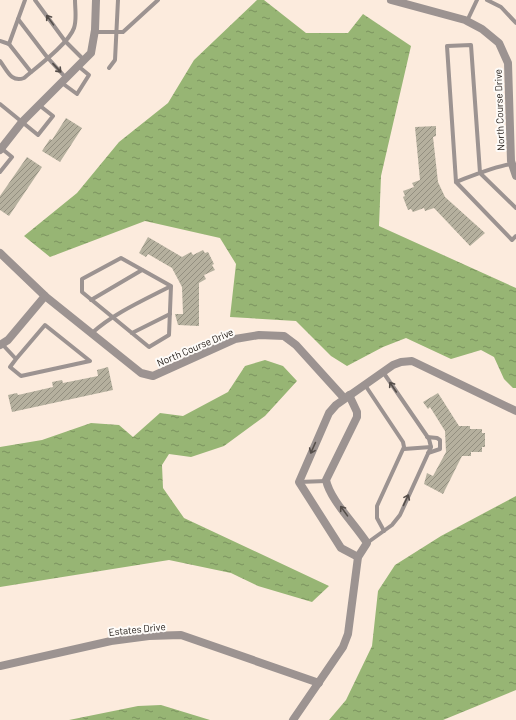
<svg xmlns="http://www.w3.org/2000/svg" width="516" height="720" font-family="Barlow,sans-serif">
<defs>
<pattern id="water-ripples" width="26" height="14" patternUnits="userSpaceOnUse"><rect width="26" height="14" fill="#97b574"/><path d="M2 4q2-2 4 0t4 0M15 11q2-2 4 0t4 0" fill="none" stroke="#7b935e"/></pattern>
<pattern id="building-hatch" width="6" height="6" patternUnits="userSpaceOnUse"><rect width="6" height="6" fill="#b5b09e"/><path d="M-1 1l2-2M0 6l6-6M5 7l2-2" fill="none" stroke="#938f80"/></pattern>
</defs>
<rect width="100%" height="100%" fill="#fcebdd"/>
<g fill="url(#water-ripples)">
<path d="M257 0H264L306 33H348L363 14 411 46 381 176 379 226 516 288V388H513L504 379 494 357 481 350 451 359 406 338 383 347 347 366 331 356 296 321 230 317 236 264 220 238 145 221 50 257 24 236 77 193 119 142 168 103 194 60Z"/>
<path d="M265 360 283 366 297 381 265 416 224 446 191 457 169 454 162 465 163 488 184 518 329 586 312 602 258 586 231 573 169 560 0 587V447L42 440 91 423 119 425 133 437 160 413 183 416 228 392 245 366Z"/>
<path d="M516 496V690L443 720H329L346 700 372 646 378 591 395 565 441 536Z"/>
<path d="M161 705 210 720H69L138 706Z"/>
</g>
<g fill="url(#building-hatch)">
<path d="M66 118 82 128 60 162 42 151 50 139 52 140Z"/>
<path d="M436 126V136L433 137 438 182 445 197 485 233 470 246 434 208 425 211 424 208 413 212 411 209 408 210 403 197 405 196 403 191 414 187 412 183 420 180 415 127Z"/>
<path d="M27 157 42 167 9 216 0 210V196Z"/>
<path d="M148 237 182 257 191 252 193 255 203 250 205 253 208 252 214 264 212 265 215 270 204 275 206 279 199 283V326L178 325 175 314H183L182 287 172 268 148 254 146 257 139 253Z"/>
<path d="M108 367 113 390 12 412 8 395 17 393 18 395 53 387 52 382 62 380 63 383 98 376 97 370Z"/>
<path d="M438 393 459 426H470V429H482V433H485V447H482V452H471V456H462L443 494 424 484 427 473 433 476 446 452 445 431 430 407 428 409 423 402Z"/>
</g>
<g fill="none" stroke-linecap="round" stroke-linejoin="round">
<g stroke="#9c9391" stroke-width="4">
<path d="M35 0 65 41 84 60"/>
<path d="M487 0 501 7 516 23"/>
<path d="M18 19 47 57 66 78"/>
<path d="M467 21 477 0"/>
<path d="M95 32H123L158 0"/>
<path d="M0 41 9 44 31 72"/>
<path d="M9 44 25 0"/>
<path d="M0 61C7 70 11 83 24 78 37 67 69 43 74 28 77 19 75 9 75 0"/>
<path d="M109 68 115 60 118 0"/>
<path d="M62 83 77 94 89 75 78 66"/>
<path d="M0 104 38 135 53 116 39 105"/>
<path d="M511 164C492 167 474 175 456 182L447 46 471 45 480 173 516 208"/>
<path d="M0 172 12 157 1 148"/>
<path d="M456 182 512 240 516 236"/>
<path d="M91 300 142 270"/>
<path d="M92 333C114 313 144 300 171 286L169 335 149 347 82 292V279L121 258 171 286"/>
<path d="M132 333 170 314"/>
<path d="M2 344 16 359 10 367 21 376 90 361 45 325 16 359"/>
<path d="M365 385 403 442 404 447 377 506V518L384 531"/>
<path d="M427 437 437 438 440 440V449L428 453"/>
<path d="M404 449 431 447"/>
<path d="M299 482 326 481"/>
<path d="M367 543 392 525 400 515 431 447 429 439 383 372"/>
</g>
<g stroke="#9c9391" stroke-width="8">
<path d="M391 0 465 20 482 29 499 43 508 63 511 161 516 176"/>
<path d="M0 150 22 122 91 53 95 30 96 0"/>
<path d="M0 253 45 296 141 373 153 376 235 339 259 335 284 336 296 345 344 398"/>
<path d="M0 345 8 340 45 296"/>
<path d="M358 557 341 548 299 482 329 413 336 405 393 365 401 362 412 361 516 411"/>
<path d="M0 666 111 641 149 636 181 635 319 683"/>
<path d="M293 720 343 647 348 634 358 557 367 543C355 524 330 500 326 480L357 417V412L349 395"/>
</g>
</g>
<defs><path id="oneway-shaft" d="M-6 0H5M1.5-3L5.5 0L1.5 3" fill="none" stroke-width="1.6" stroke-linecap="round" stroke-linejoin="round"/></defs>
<g stroke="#554e4a">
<use href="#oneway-shaft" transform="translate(50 20) rotate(-126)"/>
<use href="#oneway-shaft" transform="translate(57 68) rotate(47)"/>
<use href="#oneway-shaft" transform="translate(393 387) rotate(-124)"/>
<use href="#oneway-shaft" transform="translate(313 448) rotate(114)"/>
<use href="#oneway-shaft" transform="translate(406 500) rotate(-65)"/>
<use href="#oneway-shaft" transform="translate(344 511) rotate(-126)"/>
</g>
<g text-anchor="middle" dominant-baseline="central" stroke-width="4" stroke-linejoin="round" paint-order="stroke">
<g font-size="10" fill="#26201b" stroke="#fefbf8">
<text transform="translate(499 110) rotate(-92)">North Course Drive</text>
<text transform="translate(195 347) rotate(-23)">North Course Drive</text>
<text transform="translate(137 629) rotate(-6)">Estates Drive</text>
</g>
</g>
</svg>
